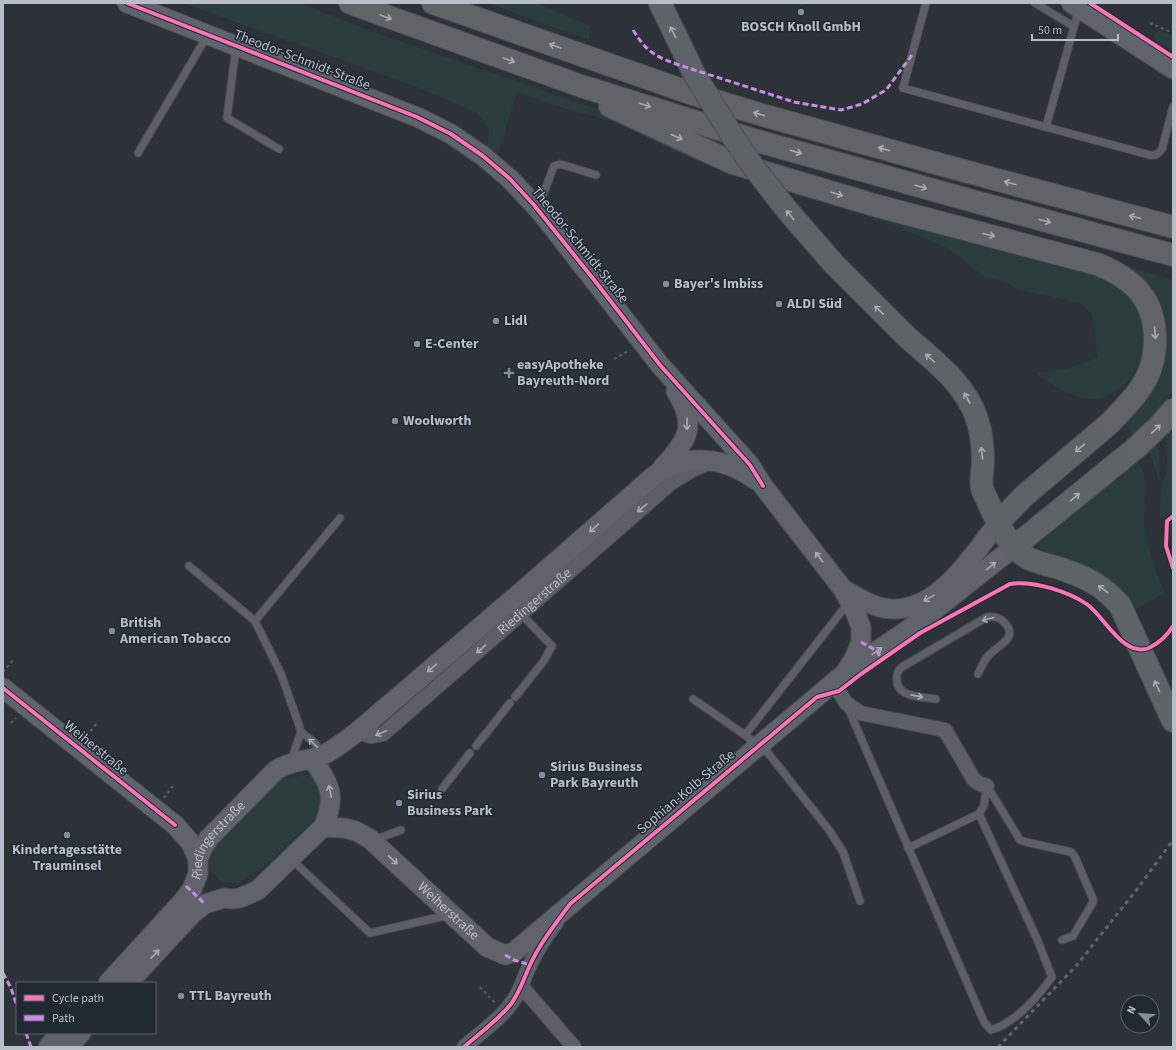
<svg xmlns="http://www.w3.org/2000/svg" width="1176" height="1050" font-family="'Source Sans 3',sans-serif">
<rect width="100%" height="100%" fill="#2c3238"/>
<g fill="#2b3c3d">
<path d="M183 3H300L371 31 614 115 726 170 693 160 615 122 563 108 517 92 497 158 487 150 489 130 477 113 419 88Z"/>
<path d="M486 3H536L590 26 589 40Z"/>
<path d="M1158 30 1173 36V51L1153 38Z"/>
<path d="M864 206 1107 275C1113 280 1122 286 1127 293 1147 321 1152 356 1127 382 1121 388 1107 398 1099 399 1075 401 1053 385 1035 373L1067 369 1097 358 1095 331 1091 313 1080 303 1019 290 1004 281 986 278 949 249 888 222 876 220Z"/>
<path d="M1070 248 1173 280V389L1160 415 1137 439 1122 422 1159 311Z"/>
<path d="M1173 422V512L1161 520C1160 514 1159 507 1160 501 1162 489 1166 477 1167 464 1167 448 1162 437 1173 422Z"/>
<path d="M1156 442C1161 456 1160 468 1159 482L1153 462 1147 449Z"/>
<path d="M1137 460 1144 473 1145 483 1144 530 1155 569 1165 593 1133 611C1130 605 1127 597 1123 592 1108 575 1055 558 1033 549L1036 546Z"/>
<path d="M310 774 321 781V813L274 858 238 884 221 882 211 871 208 858 215 846 279 780Z"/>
</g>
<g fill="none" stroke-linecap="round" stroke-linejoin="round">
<defs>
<g id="lane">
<path d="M926 3 903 88 1046 127 1079 9"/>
<path d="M1035 3 1073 26"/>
<path d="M236 47 227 118 279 149"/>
<path d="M1046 127 1150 155C1156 156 1158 154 1162 149L1173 107"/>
<path d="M138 153 207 36"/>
<path d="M534 204 543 195 554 166 560 164 596 175"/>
<path d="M189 566 255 621"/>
<path d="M515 697 543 662 552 646 521 614"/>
<path d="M693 699 745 735"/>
<path d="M936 699C924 697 898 698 897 681 896 675 898 670 902 667L987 617C993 616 999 617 1004 622 1020 638 998 645 989 655 984 660 981 668 978 674"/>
<path d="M848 708 984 1022 991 1030C1016 1022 1037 998 1052 977L1037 939 979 814"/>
<path d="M301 732 314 742 323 754"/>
<path d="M761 744 829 830 843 852 860 901"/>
<path d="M476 746 510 703"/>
<path d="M758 746 745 735 849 602"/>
<path d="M295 762 294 752 301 732 299 725 281 674 255 621 340 518"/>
<path d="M987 786 1020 840 1026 842 1071 852 1075 857 1093 899V902L1073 936 1062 940"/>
<path d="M442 789 470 753"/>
<path d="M374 840 401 830"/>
<path d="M908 848 979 814 984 805 987 786"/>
<path d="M291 859 370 933 449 915"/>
</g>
<g id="street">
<path d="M834 683 846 703 860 713 945 730 974 780 980 784 987 786"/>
<path id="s1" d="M357 732 371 736 383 734 671 483 692 470 708 463"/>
<path d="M521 986 574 1047"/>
<path d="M464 1047C480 1033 501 1019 513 1001 521 990 524 977 530 965 537 950 546 936 556 923"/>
</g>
<g id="secondary">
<path d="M127 3 417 117 451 134 483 156 510 179 540 211 660 365 750 465 763 486 842 588 854 609 861 627V642L854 659 845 673"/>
<path d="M1071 3 1173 69"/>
<path d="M663 467C689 439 697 426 676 391"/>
<path d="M843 589C855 596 866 603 879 607 933 621 970 558 998 523"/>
<path d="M3 688 175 825 191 843 198 860"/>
<path id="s2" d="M323 827 344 828 356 831 370 839 487 947 505 955 514 952 845 673 922 620 1014 547"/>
<path id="s3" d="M108 983 183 901 192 889 198 874V860L202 849 209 838 276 770C291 761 308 761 323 755 336 749 346 740 357 732L520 593 655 475C688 452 724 457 756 480"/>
<path d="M128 983 192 914 205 904 224 898 232 899 240 898 258 890 323 827C337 797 330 783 312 759"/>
<path d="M48 1047 61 1033"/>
<path d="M68 1047 81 1033"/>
</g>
<g id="primary">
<path d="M660 3 688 61"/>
<path d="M907 337C934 361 965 383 977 419 981 431 983 448 983 461 983 469 980 480 982 488 983 492 986 497 988 502 995 517 1002 533 1013 546 1025 561 1042 563 1059 568 1085 577 1101 584 1120 605L1173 721"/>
<path d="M998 523 1024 496 1110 423"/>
<path d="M1014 547 1137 447"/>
</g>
<g id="highway">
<path d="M350 3 581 86 754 140 980 203 1173 255"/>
<path d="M433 3 693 94 759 114 946 166 1173 227"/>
<path d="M610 106 733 163 874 205 1097 264C1134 279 1155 299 1155 340 1155 356 1152 370 1143 384 1135 398 1121 411 1110 423"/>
<path d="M1137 447 1160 425 1173 410"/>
</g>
</defs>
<use href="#lane" stroke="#484d51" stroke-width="9"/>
<use href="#street" stroke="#484d51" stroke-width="16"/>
<use href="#secondary" stroke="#4a4e55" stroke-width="21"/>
<use href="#primary" stroke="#4a4e55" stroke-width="24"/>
<use href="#highway" stroke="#494e53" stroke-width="24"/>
<g stroke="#5a5f63" stroke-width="2" stroke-dasharray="3 3" stroke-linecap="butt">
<path d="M1150 23 1173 33"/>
<path d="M614 359 630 350"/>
<path d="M3 672 14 659"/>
<path d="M11 723 16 718"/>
<path d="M87 736 96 724"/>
<path d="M164 798 173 786"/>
<path d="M480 987 496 1004"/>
</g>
<use href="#lane" stroke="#5c6066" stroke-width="7"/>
<use href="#street" stroke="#5c6066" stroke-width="14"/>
<use href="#secondary" stroke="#60646a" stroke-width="19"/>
<use href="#primary" stroke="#5e6367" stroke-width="22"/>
<use href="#highway" stroke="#616366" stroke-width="22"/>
<path stroke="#60646a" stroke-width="3" stroke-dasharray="4 4" stroke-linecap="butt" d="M998 1047 1076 966 1138 888 1173 840"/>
<defs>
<path id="primary-bridge" d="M688 61 693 72 733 137 752 165 787 210 834 264 907 337"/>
</defs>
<use href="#primary-bridge" stroke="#4a4e55" stroke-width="24" stroke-linecap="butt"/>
<use href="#primary-bridge" stroke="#5e6367" stroke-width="22"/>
<g stroke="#ca8be6" stroke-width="3" stroke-dasharray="6 3" stroke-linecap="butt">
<path d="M633 30C646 50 651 54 673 63L794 102 841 110 862 104 886 90 912 55"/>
<path d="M861 642 877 651 882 660"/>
<path d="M186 886 205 904"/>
<path d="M505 955 514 960 530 965"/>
<path d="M3 973 11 988 17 1006"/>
<path d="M26 1033 31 1047"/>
</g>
<defs>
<g id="cycleway">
<path d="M127 3 417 117 451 134 483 156 510 179 534 205 595 281 660 365 750 465 763 486"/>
<path d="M1090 3 1173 57"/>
<path d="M1173 516 1167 521 1166 546 1173 568"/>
<path d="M3 688 175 825"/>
<path d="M464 1047C480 1033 498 1020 511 1004 520 992 524 978 530 965 540 943 556 923 570 904L817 697 839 691 861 674 920 633 1010 584C1033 580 1070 592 1088 605 1105 618 1124 658 1149 648 1159 643 1167 636 1173 626"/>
</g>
</defs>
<use href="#cycleway" stroke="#202832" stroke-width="6"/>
<use href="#cycleway" stroke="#fb73b8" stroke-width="4"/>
</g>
<defs><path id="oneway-shaft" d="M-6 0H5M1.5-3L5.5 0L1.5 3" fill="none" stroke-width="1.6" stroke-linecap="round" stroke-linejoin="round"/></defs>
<g stroke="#a7acb4">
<use href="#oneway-shaft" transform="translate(386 17) rotate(20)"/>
<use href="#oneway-shaft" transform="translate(555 46) rotate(-160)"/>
<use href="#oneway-shaft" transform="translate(509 60) rotate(20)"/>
<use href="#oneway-shaft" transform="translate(645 105) rotate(17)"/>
<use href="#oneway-shaft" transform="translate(759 114) rotate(-164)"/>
<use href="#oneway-shaft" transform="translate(677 137) rotate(24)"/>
<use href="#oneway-shaft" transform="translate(884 149) rotate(-164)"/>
<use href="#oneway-shaft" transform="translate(796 152) rotate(16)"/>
<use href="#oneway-shaft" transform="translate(1010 183) rotate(-165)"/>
<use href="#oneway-shaft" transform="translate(921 187) rotate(16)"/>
<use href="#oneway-shaft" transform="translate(837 194) rotate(17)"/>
<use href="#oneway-shaft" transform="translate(1135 217) rotate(-165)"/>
<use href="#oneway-shaft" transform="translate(1045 221) rotate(15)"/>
<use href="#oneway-shaft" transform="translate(989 235) rotate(14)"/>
<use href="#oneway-shaft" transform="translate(1155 333) rotate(86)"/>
<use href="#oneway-shaft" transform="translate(1156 429) rotate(-44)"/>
</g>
<g stroke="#a6acb5">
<use href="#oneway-shaft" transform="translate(673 32) rotate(-116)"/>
<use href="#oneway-shaft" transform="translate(790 215) rotate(-129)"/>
<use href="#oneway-shaft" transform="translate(879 310) rotate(-136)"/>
<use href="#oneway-shaft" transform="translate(930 358) rotate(-138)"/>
<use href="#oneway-shaft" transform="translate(967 398) rotate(-119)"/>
<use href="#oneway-shaft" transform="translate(687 424) rotate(91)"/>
<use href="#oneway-shaft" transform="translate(1080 448) rotate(140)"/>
<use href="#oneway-shaft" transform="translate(982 453) rotate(-96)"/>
<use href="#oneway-shaft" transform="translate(1075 497) rotate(-39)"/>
<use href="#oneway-shaft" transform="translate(594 528) rotate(139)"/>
<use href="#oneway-shaft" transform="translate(819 557) rotate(-127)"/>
<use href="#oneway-shaft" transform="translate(991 566) rotate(-39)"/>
<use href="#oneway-shaft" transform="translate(1103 589) rotate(-143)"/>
<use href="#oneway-shaft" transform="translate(929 598) rotate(151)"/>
<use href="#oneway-shaft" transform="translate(877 651) rotate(-35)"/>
<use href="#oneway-shaft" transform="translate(432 668) rotate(140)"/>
<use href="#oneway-shaft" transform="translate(1157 686) rotate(-115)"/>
<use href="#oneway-shaft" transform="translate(330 791) rotate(-102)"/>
<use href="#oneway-shaft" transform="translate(393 860) rotate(43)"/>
<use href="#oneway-shaft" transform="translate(155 954) rotate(-47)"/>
</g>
<g stroke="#a6abb4">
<use href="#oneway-shaft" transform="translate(642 508) rotate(139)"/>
<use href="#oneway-shaft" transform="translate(988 619) rotate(165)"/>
<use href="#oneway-shaft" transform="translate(481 649) rotate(139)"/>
<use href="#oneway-shaft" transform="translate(917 696) rotate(10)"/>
<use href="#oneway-shaft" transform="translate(381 733) rotate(157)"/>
<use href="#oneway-shaft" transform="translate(313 743) rotate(-136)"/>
</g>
<g fill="#878d96" stroke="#202832" stroke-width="1.5">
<circle cx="801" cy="12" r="4"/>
<circle cx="666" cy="284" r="4"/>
<circle cx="779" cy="304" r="4"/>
<circle cx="496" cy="321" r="4"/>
<circle cx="417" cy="344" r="4"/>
<path d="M507 367h4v4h4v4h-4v4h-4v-4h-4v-4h4z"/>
<circle cx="395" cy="421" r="4"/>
<circle cx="112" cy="631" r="4"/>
<circle cx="542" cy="775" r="4"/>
<circle cx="399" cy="803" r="4"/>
<circle cx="67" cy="835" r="4"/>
<circle cx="181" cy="996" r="4"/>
</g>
<g text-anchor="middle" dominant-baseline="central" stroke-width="3" stroke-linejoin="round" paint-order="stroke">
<g font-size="14" font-weight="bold" fill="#b8bec8" stroke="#202832" text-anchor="start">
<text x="801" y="27" text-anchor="middle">BOSCH Knoll GmbH</text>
<text x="674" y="284">Bayer's Imbiss</text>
<text x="787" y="304">ALDI Süd</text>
<text x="504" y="321">Lidl</text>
<text x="425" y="344">E-Center</text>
<text x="517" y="365">easyApotheke<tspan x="517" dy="16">Bayreuth-Nord</tspan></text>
<text x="403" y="421">Woolworth</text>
<text x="120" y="623">British<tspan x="120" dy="16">American Tobacco</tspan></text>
<text x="550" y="767">Sirius Business<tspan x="550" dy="16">Park Bayreuth</tspan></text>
<text x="407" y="795">Sirius<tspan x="407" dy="16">Business Park</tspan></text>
<text x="67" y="850" text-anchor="middle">Kindertagesstätte<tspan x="67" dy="16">Trauminsel</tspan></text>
<text x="189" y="996">TTL Bayreuth</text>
</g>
<g font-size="14" fill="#b8bec8" stroke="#202832">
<text transform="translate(302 60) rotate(21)">Theodor-Schmidt-Straße</text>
<text transform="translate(580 245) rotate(51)">Theodor-Schmidt-Straße</text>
<text stroke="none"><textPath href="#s1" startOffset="228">Riedingerstraße</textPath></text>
<text transform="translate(96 748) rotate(39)">Weiherstraße</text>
<text transform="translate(686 792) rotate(-40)">Sophian-Kolb-Straße</text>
<text stroke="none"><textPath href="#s3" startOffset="183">Riedingerstraße</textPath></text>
<text stroke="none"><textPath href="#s2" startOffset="156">Weiherstraße</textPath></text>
</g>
</g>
<rect width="1176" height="1050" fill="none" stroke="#b8bec8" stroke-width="8"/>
<rect x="16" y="982" width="140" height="52" fill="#202832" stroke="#5d646e"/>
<rect x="24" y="995" width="20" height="6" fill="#fb73b8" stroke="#5d646e"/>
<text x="52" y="1002" font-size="12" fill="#b8bec8">Cycle path</text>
<rect x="24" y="1015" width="20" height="6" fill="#ca8be6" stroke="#5d646e"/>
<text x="52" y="1022" font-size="12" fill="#b8bec8">Path</text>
<g transform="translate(1140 1014) rotate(296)"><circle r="19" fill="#202832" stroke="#5d646e"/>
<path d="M0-3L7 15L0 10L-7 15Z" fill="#878d96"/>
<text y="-6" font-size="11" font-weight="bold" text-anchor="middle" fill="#b8bec8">N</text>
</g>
<path d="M1032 34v6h86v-6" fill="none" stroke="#b8bec8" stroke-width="2"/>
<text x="1038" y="34" font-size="12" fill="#b8bec8" stroke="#202832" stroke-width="3" paint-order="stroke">50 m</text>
</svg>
